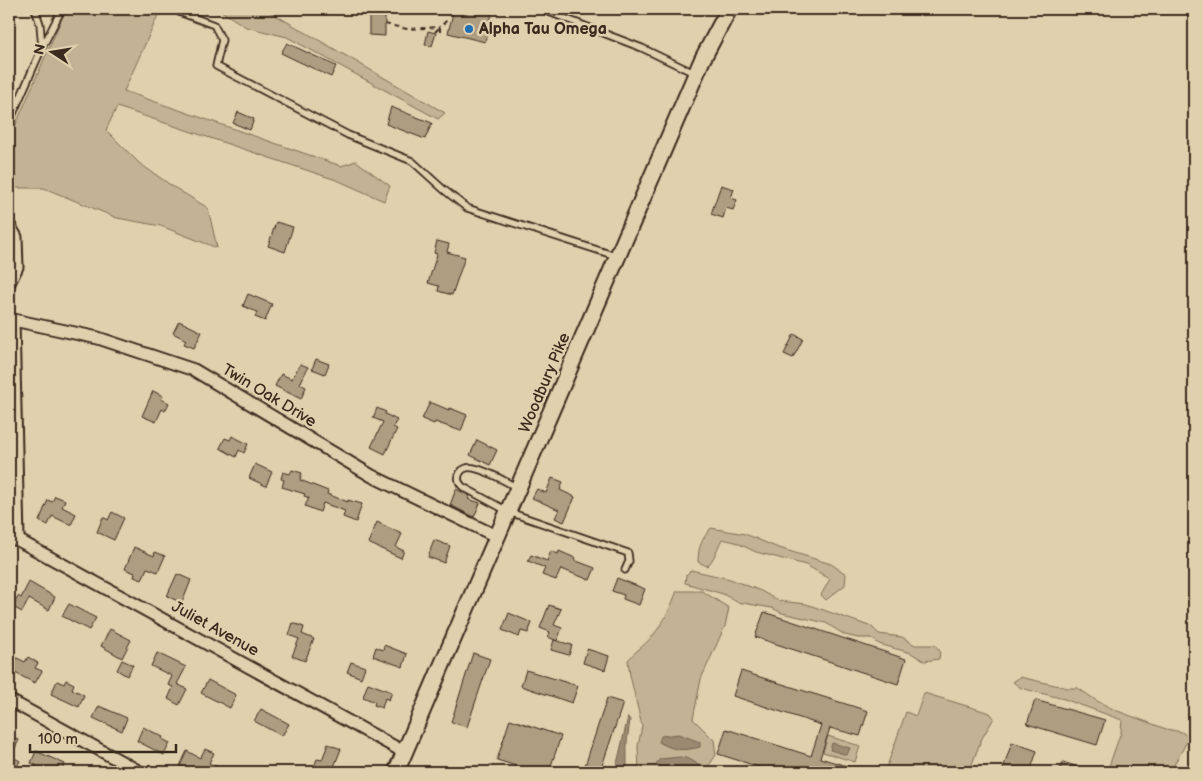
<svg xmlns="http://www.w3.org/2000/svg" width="1203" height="781" font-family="'Balsamiq Sans',sans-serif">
<rect width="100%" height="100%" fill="#e1d0ad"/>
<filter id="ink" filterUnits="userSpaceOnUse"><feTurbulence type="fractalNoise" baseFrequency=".02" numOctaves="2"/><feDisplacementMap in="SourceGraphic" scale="10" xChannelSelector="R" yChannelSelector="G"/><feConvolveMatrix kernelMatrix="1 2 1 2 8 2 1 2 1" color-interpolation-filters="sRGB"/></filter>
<g filter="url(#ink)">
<g fill="#c3b293" stroke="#7f6e58">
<path d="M66 9H161L124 91 341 166 356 161 390 186 384 201 339 181 117 107 106 130 139 163 172 186 208 208 217 248 161 226 117 218 44 188H9V140Z"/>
<path d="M218 9H265L445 113 438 119 287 37 246 27Z"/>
<path d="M711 528 745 534 776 547 831 564 846 574 845 585 826 600 821 595 830 579 806 565 756 552 735 542 722 539C717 548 715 559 707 566L698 562C698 547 702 539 711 528Z"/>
<path d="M691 570 730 579 761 591 779 601 806 604 835 614 872 627 879 634 902 637 915 645H935L940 651 939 659 924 661 911 653 879 644 871 638H858L845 635 826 623 782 613 772 608 737 602 723 594 685 583 686 575Z"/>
<path d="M677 591H702L729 608 725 626 701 679 693 719 714 740 716 755 708 767 706 772H639L638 746 642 726 630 675 628 660C636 650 647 644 654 634 665 621 671 606 677 591Z"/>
<path d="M1020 677 1068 688H1078L1097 701 1115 710 1166 729 1182 732 1189 738 1170 772H1107L1121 732 1122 720 1064 699 1021 688 1013 682Z"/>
<path d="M924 693 990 713 994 718 981 740 969 772H885L906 712 916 716Z"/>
<path d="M828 736 860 746 855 762 823 752Z"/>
</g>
<g fill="#9b8a71" stroke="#756450">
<path d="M628 717 630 720 627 742V772H615Z"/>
<path d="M678 734 700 742V747C684 751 674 751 659 742L661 736Z"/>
<path d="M832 743 850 748 847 755 830 750Z"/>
<path d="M680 757C689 758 694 761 701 767L702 772H669L656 764 660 759Z"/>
</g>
<g fill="#ae9d80" stroke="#3b2a1e">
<path d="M454 9H493L485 42 448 33Z"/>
<path d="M369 13H385V36L369 35Z"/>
<path d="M428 31 436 33 432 46 425 45Z"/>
<path d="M287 43 336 66 331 77 281 53Z"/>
<path d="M391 107 432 123 425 139 386 124Z"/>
<path d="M238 112 254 119 250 130 233 123Z"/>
<path d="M721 185 734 189 731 198 737 200 733 210 726 208 723 218 711 214Z"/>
<path d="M276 222 293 227 285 252 268 246Z"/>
<path d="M437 241 449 244 447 252 465 257 452 295 438 291 439 286 428 283 437 254 434 253Z"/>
<path d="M248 294 272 304 265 321 255 317 257 312 243 306Z"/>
<path d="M179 321 202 332 194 348 184 344 186 340 173 333Z"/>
<path d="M794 334 803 339 793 358 784 354Z"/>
<path d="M316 359 329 364 325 374 312 369Z"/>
<path d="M300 364 308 367 300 384 306 387 301 399 275 386 281 374 292 379Z"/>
<path d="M153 391 163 396 161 399 169 403 165 411 162 409 156 422 142 416Z"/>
<path d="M430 402 449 410 450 408 467 415 461 431 435 422 434 424 422 419Z"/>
<path d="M377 408 386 412 385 414 397 420 393 427 397 429 385 454 371 447 383 422 373 418Z"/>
<path d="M232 436 248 444 244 453 239 450 236 457 220 448 225 438 230 440Z"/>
<path d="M477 440 497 450 490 465 470 455Z"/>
<path d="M255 464 272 472 266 486 249 478Z"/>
<path d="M292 470 302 473 300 480 328 491 327 494 348 502V500L362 504 356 522 343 517 345 511 323 503 320 512 305 506 309 498 304 496 305 494 282 487 284 480 281 479 283 472 290 474Z"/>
<path d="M552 478 563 482 560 490 575 497 564 522 555 518 559 510 532 498 537 489 546 493Z"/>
<path d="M456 489 470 496 468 499 480 503 474 517 450 505Z"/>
<path d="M55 496 65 500 62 507 76 514 71 525 52 516 48 525 39 521 48 500 52 502Z"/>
<path d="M112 512 124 518 114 540 97 532 103 517 108 520Z"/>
<path d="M377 522 402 534 396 547 404 551 401 558 368 543Z"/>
<path d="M434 540 450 546 444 563 428 557Z"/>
<path d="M134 547 154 556 155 552 165 556 158 572 147 568 142 580 134 577 135 573 125 569Z"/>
<path d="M551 551 558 554 559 551 575 558 574 560 595 568 590 580 561 569 556 580 542 575 545 568 528 561 531 555 547 561Z"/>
<path d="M177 574 191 580 182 603 167 596Z"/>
<path d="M617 578 645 589 639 605 623 599 624 595 612 591Z"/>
<path d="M29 582 55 597 49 610 29 599 22 612 13 607 18 596 21 598Z"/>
<path d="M69 604 96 618 89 630 62 616Z"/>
<path d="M549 605 561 609 554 625 562 628 557 641 548 637 550 632 540 628Z"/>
<path d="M764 612 906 659 898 684 755 637Z"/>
<path d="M509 613 532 623 528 633 521 631 519 637 502 630Z"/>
<path d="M293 623 304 627 302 634 314 639 305 661 292 656 299 639 289 635Z"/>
<path d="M110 629 131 640 122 658 101 646Z"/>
<path d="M554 640 572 645 569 655 551 650Z"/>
<path d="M384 645 407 654 403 667 373 656 376 647 383 650Z"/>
<path d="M587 649 609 656 605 670 583 663Z"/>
<path d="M157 653 186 667 177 684 187 689 179 705 168 699 173 687 168 685 172 676 151 666Z"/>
<path d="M473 653 490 659 467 727 451 722Z"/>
<path d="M13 656 25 662 28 657 38 663 35 668 42 671 35 683 9 670V665Z"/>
<path d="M122 660 133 665 127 676 117 670Z"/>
<path d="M351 662 365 667 361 678 347 672Z"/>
<path d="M526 670 578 686 572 703 521 686Z"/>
<path d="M741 671 868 711 860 736 830 728 820 758 860 770V772H775L718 754 726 729 811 756 821 725 733 696Z"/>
<path d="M66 680 74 684 72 689 84 695 79 707 51 694 57 681 64 684Z"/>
<path d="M208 680 236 695 230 708 201 693Z"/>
<path d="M368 683 392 692 389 700 385 698 382 708 374 705 375 702 363 697Z"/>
<path d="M607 698 623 703 600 772H583Z"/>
<path d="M1035 700 1105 720 1097 745 1027 724Z"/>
<path d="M99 706 127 718 122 731 93 718Z"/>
<path d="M261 709 289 724 282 736 254 721Z"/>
<path d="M510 719 561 736 549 772H535L497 760Z"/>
<path d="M143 727 163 737 162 739 170 743 164 755 137 741Z"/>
<path d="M9 735 19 740 11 756 20 761 14 771 9 768Z"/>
<path d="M1012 742 1037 751 1030 772H1002Z"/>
<path d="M328 744 341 749 332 772H312L317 759 322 760Z"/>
<path d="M205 749 214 753 209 763 228 772H194L180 766 187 751 200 758Z"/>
<path d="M36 751 65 764 62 772H39L34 770 36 765 31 763Z"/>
<path d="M1063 762 1090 771V772H1059Z"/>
</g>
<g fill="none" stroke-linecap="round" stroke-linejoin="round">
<defs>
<g id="service">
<path d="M35 9 40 24 42 48"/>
<path d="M541 9 642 48 694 73"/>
<path d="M179 12 214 25 222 40 216 66 348 135 412 161 443 189 467 208 616 256"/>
<path d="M9 123 42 48 62 9"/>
<path d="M518 488C504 481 489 471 474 468 461 465 453 478 463 487L509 512 628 553 629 561 625 570"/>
</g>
<g id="minor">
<path d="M9 225 16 237 17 267 9 283"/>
<path d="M9 319 98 338 194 370 372 476 498 537"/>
<path d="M13 320 18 540"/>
<path d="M9 538 18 540 404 752"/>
<path d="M9 700 140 772"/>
</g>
<path id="tertiary" d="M396 772 702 60 729 9"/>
</defs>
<use href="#service" stroke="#3b2a1e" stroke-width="9"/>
<use href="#minor" stroke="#3b2a1e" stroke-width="15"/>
<use href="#tertiary" stroke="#3b2a1e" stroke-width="19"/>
<g stroke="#3b2a1e" stroke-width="2" stroke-dasharray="5 4" stroke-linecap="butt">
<path d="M385 24 407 29 440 27"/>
<path d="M435 32 440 27"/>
<path d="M440 32V27L447 20H450"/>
</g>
<use href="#service" stroke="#e1d0ad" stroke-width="5.5"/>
<use href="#minor" stroke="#e1d0ad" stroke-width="11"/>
<use href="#tertiary" stroke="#e1d0ad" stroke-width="15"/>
</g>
</g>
<circle fill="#1f6fb2" stroke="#e1d0ad" stroke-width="2" cx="469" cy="29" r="5"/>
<g text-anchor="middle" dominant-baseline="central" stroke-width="5" stroke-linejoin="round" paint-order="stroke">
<g font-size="16" font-weight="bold" fill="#3b2a1e" stroke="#e1d0ad" text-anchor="start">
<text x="479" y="29">Alpha Tau Omega</text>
</g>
<g font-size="16" fill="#3b2a1e" stroke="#e1d0ad">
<text transform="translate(545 383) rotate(-67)">Woodbury Pike</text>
<text transform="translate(269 396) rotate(31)">Twin Oak Drive</text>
<text transform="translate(215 629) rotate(29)">Juliet Avenue</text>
</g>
</g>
<rect width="1203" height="781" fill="none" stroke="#e1d0ad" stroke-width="30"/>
<rect x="15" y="15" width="1173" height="751" fill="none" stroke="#3b2a1e" stroke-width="2" filter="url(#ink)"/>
<g transform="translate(52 52) rotate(282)" stroke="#e1d0ad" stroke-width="4" paint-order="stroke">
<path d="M0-4L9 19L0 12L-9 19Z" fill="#3b2a1e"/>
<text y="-8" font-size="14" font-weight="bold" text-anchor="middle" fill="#3b2a1e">N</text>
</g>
<path d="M30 744v8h146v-8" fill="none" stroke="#3b2a1e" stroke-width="2.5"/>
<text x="38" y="744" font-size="15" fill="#3b2a1e" stroke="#e1d0ad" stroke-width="4" paint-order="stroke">100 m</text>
</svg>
